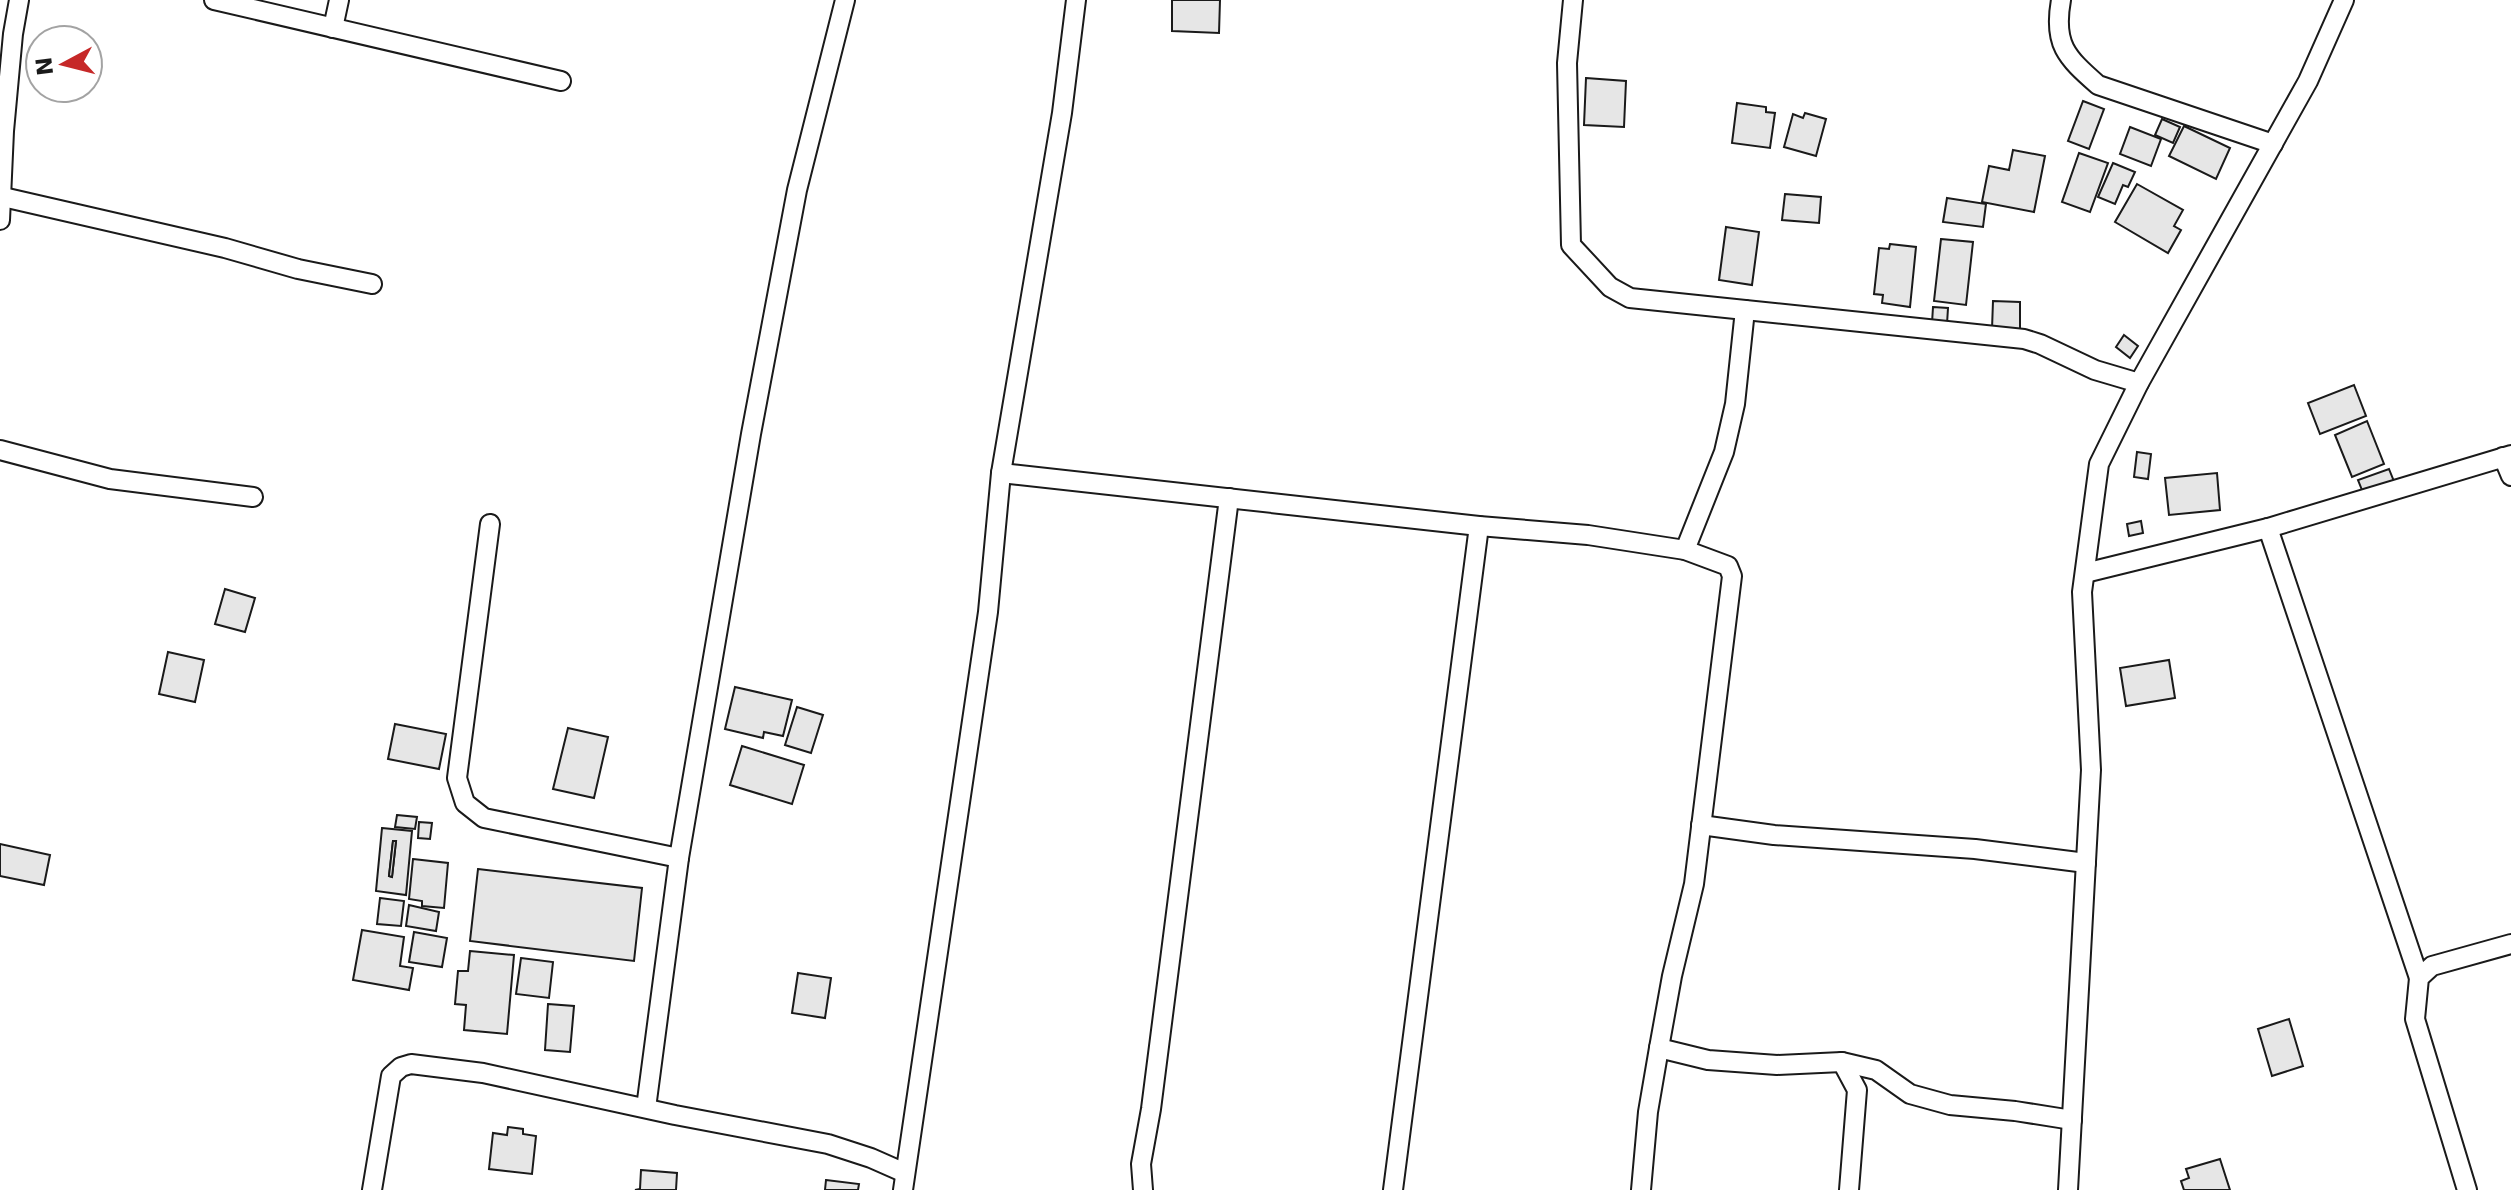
<svg xmlns="http://www.w3.org/2000/svg" width="2511" height="1190" font-family="'DejaVu Sans',sans-serif">
<rect width="100%" height="100%" fill="#fff"/>
<g fill="#e6e6e6" stroke="#1a1a1a" stroke-width="2" fill-rule="evenodd">
<path d="M1172 0H1220L1219 33 1172 31Z"/>
<path d="M1586 78 1626 81 1624 127 1584 125Z"/>
<path d="M2083 101 2104 109 2089 149 2068 141Z"/>
<path d="M1737 103 1766 107V112L1775 113 1770 148 1732 143Z"/>
<path d="M1805 113 1826 119 1816 156 1784 147 1793 114 1803 118Z"/>
<path d="M2162 119 2180 127 2173 143 2155 135Z"/>
<path d="M2184 126 2230 148 2216 179 2169 156Z"/>
<path d="M2130 127 2161 139 2151 166 2120 154Z"/>
<path d="M2013 150 2045 156 2034 212 1982 202 1989 166 2009 170Z"/>
<path d="M2079 153 2108 163 2090 212 2062 202Z"/>
<path d="M2113 163 2135 172 2128 187 2123 185 2115 204 2098 197Z"/>
<path d="M2137 184 2183 210 2174 226 2181 230 2168 253 2115 222Z"/>
<path d="M1785 194 1821 197 1819 223 1782 220Z"/>
<path d="M1947 198 1986 204 1983 227 1943 222Z"/>
<path d="M1726 227 1759 232 1752 285 1719 280Z"/>
<path d="M1941 239 1973 242 1966 305 1934 301Z"/>
<path d="M1890 244 1916 247 1910 307 1882 303 1883 295 1874 294 1879 248 1889 249Z"/>
<path d="M1993 301 2020 302V330L1992 329Z"/>
<path d="M1933 307 1948 308 1947 324 1932 323Z"/>
<path d="M2124 335 2138 346 2130 358 2116 347Z"/>
<path d="M2354 385 2366 416 2320 434 2308 403Z"/>
<path d="M2367 421 2384 464 2352 477 2335 435Z"/>
<path d="M2137 452 2151 454 2148 479 2134 477Z"/>
<path d="M2389 469 2395 484 2364 495 2358 480Z"/>
<path d="M2217 473 2220 510 2169 515 2165 478Z"/>
<path d="M2141 521 2143 533 2129 536 2127 524Z"/>
<path d="M225 589 255 598 245 632 215 624Z"/>
<path d="M168 652 204 660 195 702 159 694Z"/>
<path d="M2169 660 2175 698 2126 706 2120 668Z"/>
<path d="M735 687 792 700 783 736 764 732 763 738 725 729Z"/>
<path d="M797 707 823 715 811 753 785 745Z"/>
<path d="M395 724 446 734 439 769 388 759Z"/>
<path d="M568 728 608 737 594 798 553 789Z"/>
<path d="M742 746 804 765 792 804 730 785Z"/>
<path d="M397 815 417 817 415 829 395 827Z"/>
<path d="M419 822 432 823 430 839 418 838Z"/>
<path d="M382 828 412 831 406 895 376 891ZM393 841H396L392 877 389 876Z"/>
<path d="M393 841H396L392 877 389 876Z"/>
<path d="M0 844 50 855 44 885 0 876Z"/>
<path d="M413 859 448 863 444 908 422 906V901L409 899Z"/>
<path d="M478 869 642 888 634 961 470 941Z"/>
<path d="M380 898 404 901 401 926 377 924Z"/>
<path d="M409 905 439 912 436 931 406 926Z"/>
<path d="M362 930 404 937 400 966 413 968 409 990 353 980Z"/>
<path d="M414 932 447 938 442 967 409 962Z"/>
<path d="M470 951 514 955 507 1034 464 1030 466 1005 455 1004 458 971H468Z"/>
<path d="M521 958 553 962 549 998 516 994Z"/>
<path d="M798 973 831 978 825 1018 792 1013Z"/>
<path d="M548 1004 574 1006 570 1052 545 1050Z"/>
<path d="M2289 1019 2303 1066 2272 1076 2258 1029Z"/>
<path d="M508 1127 523 1129V1134L536 1136 532 1174 489 1169 493 1133 507 1135Z"/>
<path d="M2220 1159 2230 1190H2184L2181 1181 2189 1178 2186 1169Z"/>
<path d="M641 1170 677 1173 676 1190H635L640 1189Z"/>
<path d="M826 1180 859 1184 858 1190H825Z"/>
</g>
<g fill="none" stroke-linecap="round" stroke-linejoin="round">
<defs>
<g id="minor">
<path d="M214 0 561 81"/>
<path d="M1573 0 1567 63 1571 245 1610 287 1630 298 2024 339 2040 344 2095 370 2139 383"/>
<path d="M2061 0C2053 44 2066 57 2098 85L2273 144"/>
<path d="M333 28 339 0"/>
<path d="M3 197 225 248 298 269 372 284"/>
<path d="M0 220 4 131 13 34 19 0"/>
<path d="M0 450 110 479 253 497"/>
<path d="M2503 457 2511 476"/>
<path d="M1001 473 1479 526 1588 535 1685 550 1728 566 1732 576 1694 884 1672 976 1659 1048 1648 1112 1641 1190"/>
<path d="M490 524 457 778 465 803 484 818 679 858"/>
<path d="M2268 528 2419 978"/>
<path d="M1685 550 1724 452 1735 404 1745 310"/>
<path d="M2085 573 2268 528 2511 455"/>
<path d="M1701 825 1774 835 1975 849 2086 863"/>
<path d="M1659 1048 1708 1060 1777 1065 1842 1062 1876 1070 1910 1094 1950 1105 2015 1111 2072 1120"/>
<path d="M1842 1062 1857 1090 1849 1190"/>
<path d="M646 1108 679 858 751 434 797 190 845 0"/>
<path d="M372 1190 391 1076 401 1067 411 1064 483 1073 675 1115 828 1144 871 1158 905 1173"/>
<path d="M903 1190 988 612 1001 473 1062 113 1076 0"/>
<path d="M1143 1190 1141 1164 1151 1109 1229 498"/>
<path d="M1393 1190 1479 526"/>
<path d="M2068 1190 2091 770 2082 592 2099 464 2139 383 2308 81 2344 0"/>
<path d="M2467 1190 2415 1019 2419 978 2432 966 2511 944"/>
</g>
</defs>
<use href="#minor" stroke="#1a1a1a" stroke-width="22"/>
<use href="#minor" stroke="#fff" stroke-width="18"/>
</g>
<g transform="translate(64 64) rotate(263)"><circle r="38" fill="#ffffff" stroke="#a3a3a3" stroke-width="2"/>
<path d="M0-6L14 30L0 20L-14 30Z" fill="#c62828"/>
<text y="-12" font-size="22" font-weight="bold" text-anchor="middle" fill="#1a1a1a">N</text>
</g>
</svg>
